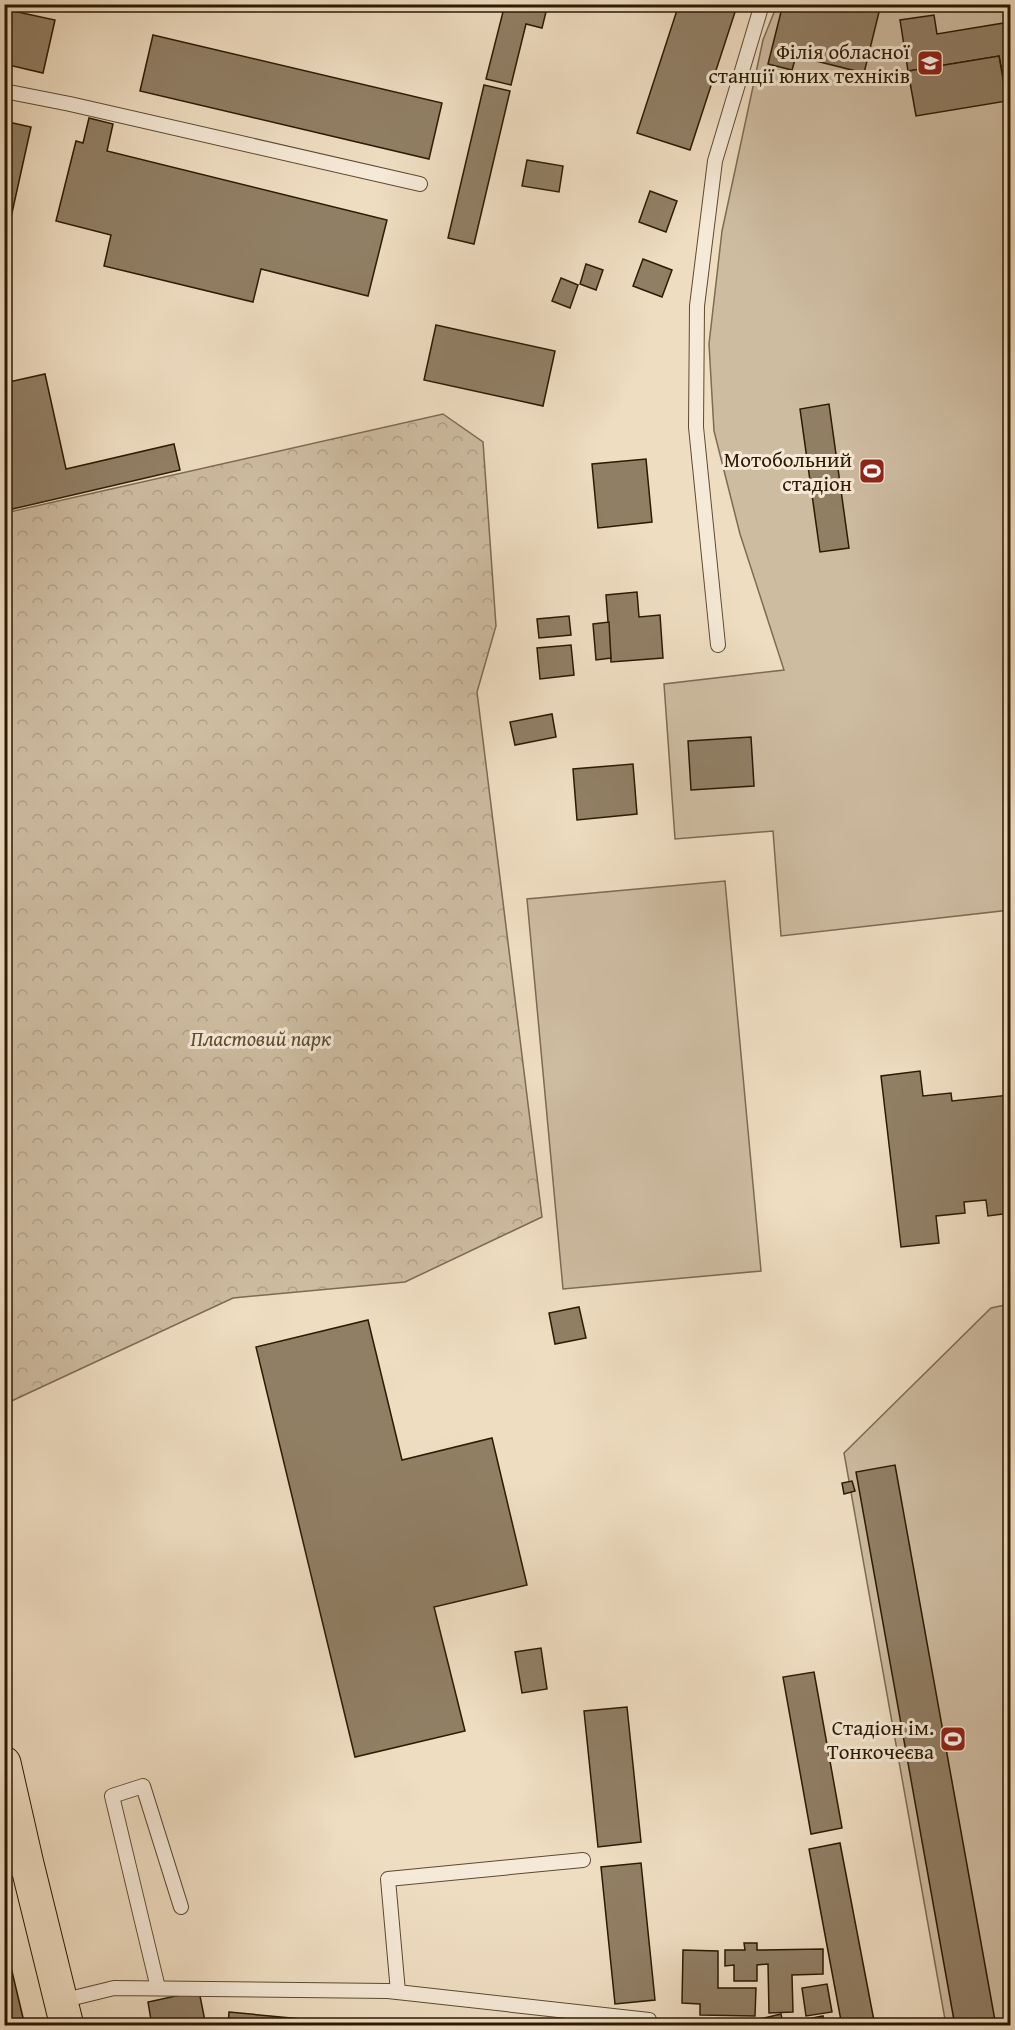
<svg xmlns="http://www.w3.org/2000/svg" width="1015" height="2030" font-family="'Gentium Book Plus',serif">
<defs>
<pattern id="forest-crowns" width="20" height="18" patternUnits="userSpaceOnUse" patternTransform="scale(1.5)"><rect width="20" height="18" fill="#cebca1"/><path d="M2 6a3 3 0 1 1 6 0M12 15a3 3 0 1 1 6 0" fill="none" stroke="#b1a189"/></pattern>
</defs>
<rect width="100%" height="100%" fill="#efddc1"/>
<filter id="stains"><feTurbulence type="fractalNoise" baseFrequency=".00333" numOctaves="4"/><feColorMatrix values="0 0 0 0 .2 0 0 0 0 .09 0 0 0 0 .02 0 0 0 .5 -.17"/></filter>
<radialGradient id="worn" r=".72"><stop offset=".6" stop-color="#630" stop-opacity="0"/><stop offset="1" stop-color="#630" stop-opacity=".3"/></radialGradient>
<path fill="url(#forest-crowns)" stroke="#7d6b52" stroke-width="1.5" d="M443 414 483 442 496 626 477 692 542 1217 405 1282 233 1298 5 1404V513Z"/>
<g fill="#cebca1" stroke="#7d6b52" stroke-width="1.5">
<path d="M777 5H1010V910L781 936 773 831 675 839 664 684 784 670 740 534 714 431 709 344 722 231 763 40Z"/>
<path d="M725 881 761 1271 563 1289 527 899Z"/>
<path d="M1010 1304V2025H946L844 1453 991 1308Z"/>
</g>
<g fill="#917f65" stroke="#2c1a02" stroke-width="1.5">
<path d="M505 4H548L542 28 526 24 511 85 486 79Z"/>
<path d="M679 4H720L736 9 690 150 637 133Z"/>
<path d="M783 4H881L864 73 796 56 792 70 768 64Z"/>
<path d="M4 9 55 20 43 73 4 64Z"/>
<path d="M934 15 937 34 1010 22V100L1007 101 999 56 908 71 900 20Z"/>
<path d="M153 35 442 103 429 159 140 91Z"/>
<path d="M999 56 1007 101 916 116 908 71Z"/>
<path d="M484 85 510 91 474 244 448 238Z"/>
<path d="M89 118 113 124 107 151 387 220 368 296 261 269 253 302 104 266 111 235 56 221 76 141 83 143Z"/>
<path d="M4 121 31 127 4 249Z"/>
<path d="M527 160 563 166 559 192 522 186Z"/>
<path d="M650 191 677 201 666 232 639 222Z"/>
<path d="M643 259 672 270 662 297 633 286Z"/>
<path d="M586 264 603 270 596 290 580 284Z"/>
<path d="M561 278 578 285 570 308 552 301Z"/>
<path d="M436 325 555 351 543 406 424 380Z"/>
<path d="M45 374 66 469 174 444 180 470 4 511V383Z"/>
<path d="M829 404 849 548 820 552 800 409Z"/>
<path d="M646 459 652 522 598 528 592 464Z"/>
<path d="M637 592 639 617 660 615 663 658 611 662 606 595Z"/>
<path d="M569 616 571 635 539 638 537 619Z"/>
<path d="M609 622 611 658 596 660 593 624Z"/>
<path d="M571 645 574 675 540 679 537 648Z"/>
<path d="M552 714 556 737 515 745 510 722Z"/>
<path d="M751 737 754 786 691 790 688 741Z"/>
<path d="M633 764 637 814 577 820 573 769Z"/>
<path d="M920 1071 923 1096 951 1093 952 1101 1010 1095V1213L988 1216 986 1200 964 1202 965 1213 936 1216 939 1243 901 1247 881 1076Z"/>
<path d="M579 1307 586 1338 555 1344 549 1313Z"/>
<path d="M368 1320 402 1460 492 1438 527 1585 434 1607 465 1731 355 1757 256 1347Z"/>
<path d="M895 1465 996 2026H955L856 1472Z"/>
<path d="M852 1481 855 1491 844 1494 842 1483Z"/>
<path d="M541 1648 547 1689 522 1693 515 1652Z"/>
<path d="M814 1672 842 1828 811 1834 783 1677Z"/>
<path d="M627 1707 641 1842 598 1847 584 1711Z"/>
<path d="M840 1843 875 2026H842L809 1849Z"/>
<path d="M641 1863 655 2000 615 2004 601 1867Z"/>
<path d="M4 1938 25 2026H4Z"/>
<path d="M744 1943H757V1950L823 1949V1974L792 1975 793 2012 769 2013 768 1964 757 1965V1981H734V1965L725 1966V1950H745Z"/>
<path d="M683 1950 718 1951V1988H756L755 2016 700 2015V2004L682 2003Z"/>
<path d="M827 1984 832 2012 806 2016 802 1988Z"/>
<path d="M199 1991 206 2026H152L148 2002Z"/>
<path d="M229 2012 376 2026H228Z"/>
<path d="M781 2014 783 2024 823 2016 825 2026H730Z"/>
</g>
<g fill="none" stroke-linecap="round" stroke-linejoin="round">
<defs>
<g id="service">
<path d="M4 91 70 104 420 184"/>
<path d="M718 645 696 427 697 306 715 161 762 4"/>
<path d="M4 1871 27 1864"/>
<path d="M158 1988 112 1796 143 1786 181 1907"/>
<path d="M398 1992 388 1879 583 1860"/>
<path d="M61 2001 114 1988 388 1991 649 2020 650 2026"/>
</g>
<path id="primary" d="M4 1763 27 1864 67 2026"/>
</defs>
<use href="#service" stroke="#5d4b32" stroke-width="16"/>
<use href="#primary" stroke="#2c1a02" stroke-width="35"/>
<use href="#service" stroke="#f5e9d7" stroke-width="14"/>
<use href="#primary" stroke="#efddc1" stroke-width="33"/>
</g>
<defs>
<symbol id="school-square" viewBox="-11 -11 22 22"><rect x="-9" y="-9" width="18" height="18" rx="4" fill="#8f2418" stroke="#f5e9d7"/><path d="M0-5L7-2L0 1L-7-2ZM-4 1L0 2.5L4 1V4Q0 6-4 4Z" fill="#fff"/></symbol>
<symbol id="stadium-square" viewBox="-11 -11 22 22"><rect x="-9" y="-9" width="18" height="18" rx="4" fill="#8f2418" stroke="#f5e9d7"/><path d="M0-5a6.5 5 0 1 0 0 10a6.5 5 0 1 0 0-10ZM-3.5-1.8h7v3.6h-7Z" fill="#fff"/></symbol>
</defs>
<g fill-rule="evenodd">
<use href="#school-square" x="915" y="48" width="30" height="30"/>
<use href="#stadium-square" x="857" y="456" width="30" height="30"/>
<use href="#stadium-square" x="938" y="1724" width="30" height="30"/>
</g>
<g text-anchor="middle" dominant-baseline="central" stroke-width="6" stroke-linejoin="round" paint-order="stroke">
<g font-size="21" fill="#2c1a02" stroke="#f5e9d7" text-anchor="end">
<text x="910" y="51">Філія обласної<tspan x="910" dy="24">станції юних техніків</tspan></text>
<text x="852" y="459">Мотобольний<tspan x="852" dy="24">стадіон</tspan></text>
<text x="934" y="1727">Стадіон ім.<tspan x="934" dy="24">Тонкочеєва</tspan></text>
</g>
<g font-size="21" font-style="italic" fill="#5d4b32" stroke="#f5e9d7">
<text x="261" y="1038">Пластовий парк</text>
</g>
</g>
<rect width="1015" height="2030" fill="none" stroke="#efddc1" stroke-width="24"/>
<rect x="6" y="6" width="1003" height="2018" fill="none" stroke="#2c1a02" stroke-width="3"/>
<rect x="12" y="12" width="991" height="2006" fill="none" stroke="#2c1a02" stroke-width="1.5"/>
<rect width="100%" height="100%" filter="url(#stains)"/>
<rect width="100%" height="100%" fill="url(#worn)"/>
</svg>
